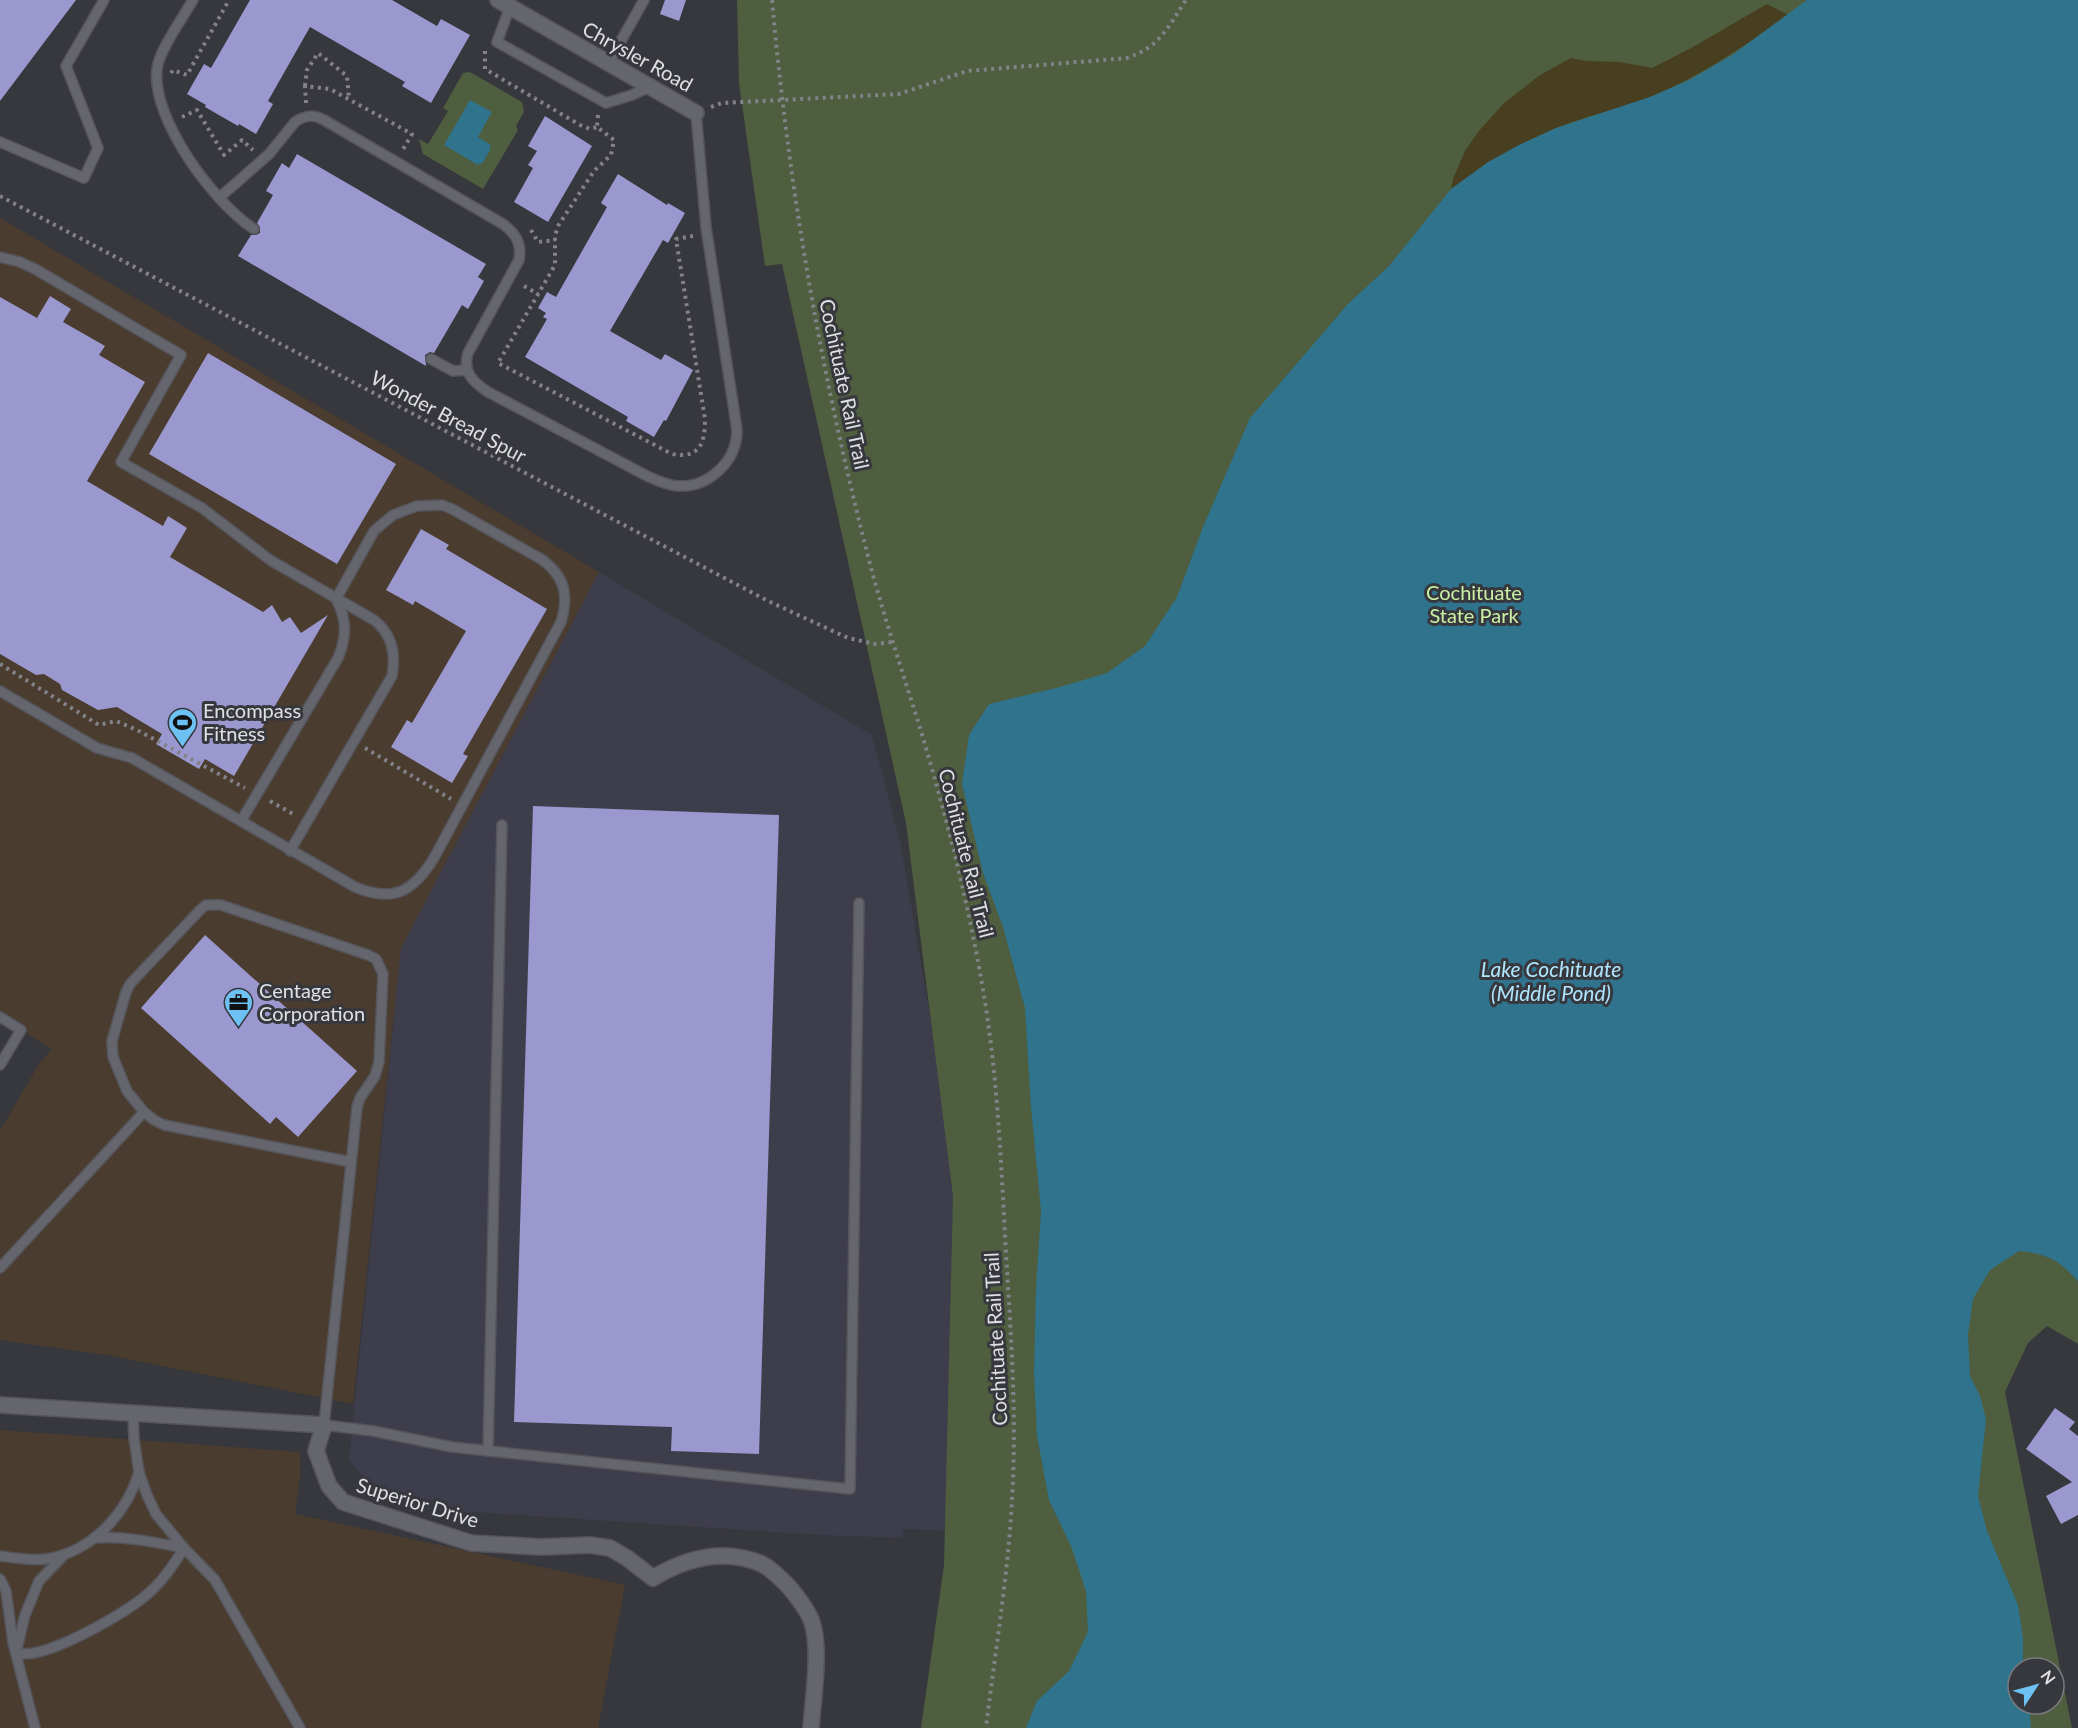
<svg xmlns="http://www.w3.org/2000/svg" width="2078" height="1728" font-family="Lato,sans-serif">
<rect width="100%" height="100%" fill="#37373e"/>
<g fill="#4a3c2e">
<path d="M0 218 599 572 401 948 353 1404 107 1355 0 1340V1130L39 1064 52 1049 0 1017Z"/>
<path d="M0 1430 300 1452V1476L295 1514 625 1585 598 1728H0Z"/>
</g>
<path fill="#3e3d4b" d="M599 572 872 735 901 845 953 1153 964 1323 958 1531 904 1529 902 1538 820 1535 427 1509 375 1490 349 1460 401 948Z"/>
<g fill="#4e5e3e" fill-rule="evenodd">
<path d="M737 0H2078V1344L2047 1326 2028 1343 2005 1392 2072 1728H921L944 1565 953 1196 906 823 782 264 765 266 739 83ZM2018 1668H2054V1704H2018Z"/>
<path d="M470 72 522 102 524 112 516 126 518 130 483 189 423 154 419 139 428 144 448 111 443 108 463 73Z"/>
</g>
<path fill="#473f1f" d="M1767 4 1788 15C1744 46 1700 77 1650 97 1619 109 1585 116 1554 129 1516 145 1484 165 1451 189L1453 179 1465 151 1478 132 1504 103 1540 75 1571 58 1586 61 1620 62 1652 68 1693 47Z"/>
<g fill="#30738d">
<path d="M1807 0H2078V1281C2058 1260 2049 1254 2019 1251L1990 1270 1973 1299 1968 1335 1970 1376 1980 1396 1986 1419 1978 1496 1987 1531 2018 1605 2023 1638V1668H2018V1704H2029L2031 1728H1026L1037 1701 1069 1671 1088 1632 1086 1591 1071 1546 1049 1500 1037 1436 1034 1374 1036 1288 1041 1211 1031 1107 1025 1008 1003 927 983 873 962 784 969 735 989 704 1060 687 1107 673 1145 646 1177 597 1203 527 1250 418 1347 305 1389 266 1451 189 1488 162 1519 145 1556 128 1650 97 1689 80 1732 55Z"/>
<path d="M470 100 492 112 478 137 491 145 489 147 491 148 482 164 480 163 478 165 444 145Z"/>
</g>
<g fill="#9a98ce">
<path d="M0 0H76L0 101Z"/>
<path d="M250 0H392L437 26 441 19 470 35 431 103 402 86 405 82 310 27 268 101 273 104 256 134 239 124 238 126 205 107 206 105 187 94 204 64 211 68Z"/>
<path d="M665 0H686L679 21 660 14Z"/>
<path d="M545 116 592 146 548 222 514 202 533 168 528 165 537 151 528 146Z"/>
<path d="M297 154 486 264 478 277 484 281 468 309 462 305 434 353 430 352 425 355 426 366 238 256 251 235H256L260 233V227L257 223 273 195 266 191 282 163 289 168Z"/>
<path d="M618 174 667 205 668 203 685 213 668 243 663 240 610 331 661 360 665 354 693 370 666 421 664 420 654 437 626 421 628 417 525 357 547 319 543 317 546 313 538 308 547 292 556 297 607 207 601 203Z"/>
<path d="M50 296 71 309 63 322 105 346 99 355 145 382 87 481 163 526 168 516 187 528 170 557 263 612 272 605 282 622 290 617 301 633 328 615 234 776 205 759 199 769 156 744 162 734 117 707 98 710 62 690 60 684 44 674 36 675 0 654V297L37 318Z"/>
<path d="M208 353 396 464 337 564 149 454Z"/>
<path d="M421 529 449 545 446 549 547 609 463 754 468 756 452 783 391 747 407 720 412 723 466 631 415 601 413 605 386 590Z"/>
<path d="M533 806 779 815 759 1454 671 1451 672 1427 514 1422Z"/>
<path d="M205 935 357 1071 298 1137 276 1117 270 1124 141 1008Z"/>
<path d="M2055 1408 2075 1422 2069 1429 2078 1436V1515L2061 1524 2046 1496 2072 1482 2026 1449Z"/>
</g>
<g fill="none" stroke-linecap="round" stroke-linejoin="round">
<defs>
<g id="lane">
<path d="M193 0C183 17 159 51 157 69 151 119 214 203 254 229"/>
<path d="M510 7 497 42 606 103 632 95 649 87"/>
<path d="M608 64 644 0"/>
<path d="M0 142 84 178 98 148 66 66 104 0"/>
<path d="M219 198 269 154 295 122C305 115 314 114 324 120L503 224C516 234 522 244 519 260L468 353C462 372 473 382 488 392L649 477C658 481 667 485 677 486 709 488 737 461 737 430L706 227 696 113"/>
<path d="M0 257 20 262 35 269 181 355 121 462 202 508 270 560 374 620C392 634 396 654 392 676L290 851"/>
<path d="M431 359 453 371 466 370"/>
<path d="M0 691 97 748 132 758 355 887C393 903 413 892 434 858L561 622C569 595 565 576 541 559L452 509 442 505 417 506 393 515 374 531 336 599"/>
<path d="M241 821 338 658C347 636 347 620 336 599"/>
<path d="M0 1017 21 1030 0 1065"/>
<path d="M351 1162 164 1125 154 1120 144 1112 127 1091 113 1057 112 1041 126 992 130 984 200 910 206 905H221L368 955 376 959 383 974 379 1062 375 1076 360 1098 357 1107 324 1425 373 1431 452 1447 850 1489 859 903"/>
<path d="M0 1268 144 1112"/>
<path d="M133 1412 134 1439 139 1472 147 1495 156 1514 184 1548 215 1580 300 1728"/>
<path d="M488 1451 502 825"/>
<path d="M95 1538C125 1536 154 1542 184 1548"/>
<path d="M0 1556C14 1558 31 1561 46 1559 91 1552 126 1515 139 1472"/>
<path d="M0 1579 6 1591 13 1643 35 1728"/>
<path d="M16 1652 25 1615 39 1581 63 1556"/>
<path d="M16 1654C22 1654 28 1654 34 1653 65 1647 131 1611 153 1589 166 1577 175 1563 184 1548"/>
</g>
<g id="street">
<path d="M498 0 696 113"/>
<path d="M0 1405 324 1425 316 1451 329 1486 343 1502 471 1543 541 1547 590 1545 610 1548 627 1558 653 1578C686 1558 724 1548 762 1564 772 1569 782 1580 790 1588 798 1598 808 1610 812 1622 821 1649 813 1699 811 1728"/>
</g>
</defs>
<use href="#lane" stroke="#54545a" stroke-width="12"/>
<use href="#street" stroke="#54545a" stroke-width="18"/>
<g stroke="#828288" stroke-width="4" stroke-dasharray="3 4.5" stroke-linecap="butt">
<path d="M772 0C789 191 822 379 870 564 886 624 906 682 924 741 948 823 969 906 983 990 998 1077 1001 1165 1006 1253 1011 1336 1017 1418 1012 1500 1008 1576 995 1652 986 1728"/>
<path d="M485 51V69L580 125 590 129 597 127"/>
<path d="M171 73 173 70 187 75 229 0"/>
<path d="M305 86 307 70 318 53 347 76 349 99"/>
<path d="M306 103 305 86 330 89 412 134 402 151"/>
<path d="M711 107 722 103 899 94 967 71 1127 58C1160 47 1168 27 1186 0"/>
<path d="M598 115 597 127 614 140 611 155 594 171 558 226 555 236V265L498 363 672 454C700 459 705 443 705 419L676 239 693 236"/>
<path d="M182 117 197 110 224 155 242 140 253 150"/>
<path d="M0 196 768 601 848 638 875 644 892 642"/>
<path d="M531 230 538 242 555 240"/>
<path d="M524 286 538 294"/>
<path d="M0 664 99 725 116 721 137 730 245 788"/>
<path d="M365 748 451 799"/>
<path d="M270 801 295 815"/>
</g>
<use href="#lane" stroke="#65656d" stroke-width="9"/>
<use href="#street" stroke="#65656d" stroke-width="15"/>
</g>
<defs>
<symbol id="stadium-pin" viewBox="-11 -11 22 30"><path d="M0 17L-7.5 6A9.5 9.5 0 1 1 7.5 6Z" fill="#6ec2f3" stroke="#37373e"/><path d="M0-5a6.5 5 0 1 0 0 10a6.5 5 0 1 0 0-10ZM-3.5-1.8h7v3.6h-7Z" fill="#111"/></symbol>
<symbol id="office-pin" viewBox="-11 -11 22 30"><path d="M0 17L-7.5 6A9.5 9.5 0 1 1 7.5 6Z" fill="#6ec2f3" stroke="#37373e"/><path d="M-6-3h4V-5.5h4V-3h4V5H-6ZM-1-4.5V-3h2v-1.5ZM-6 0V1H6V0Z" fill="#111"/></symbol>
</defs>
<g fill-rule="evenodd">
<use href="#stadium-pin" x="166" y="706" width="33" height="45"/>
<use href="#office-pin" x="222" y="986" width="33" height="45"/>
</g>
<g text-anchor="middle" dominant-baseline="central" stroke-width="6" stroke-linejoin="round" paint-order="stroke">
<g font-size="20" fill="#dfe0e4" stroke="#37373e">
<text transform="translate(638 56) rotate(29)">Chrysler Road</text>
<text transform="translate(845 384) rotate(78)">Cochituate Rail Trail</text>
<text transform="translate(449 416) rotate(28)">Wonder Bread Spur</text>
<text transform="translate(967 853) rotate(76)">Cochituate Rail Trail</text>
<text transform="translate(995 1339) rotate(-93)">Cochituate Rail Trail</text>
<text transform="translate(418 1502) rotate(17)">Superior Drive</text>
</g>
<g font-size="20" fill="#caf0a3" stroke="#37373e">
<text x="1474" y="592">Cochituate<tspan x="1474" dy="23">State Park</tspan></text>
</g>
<g font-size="20" fill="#dfe0e4" stroke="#37373e" text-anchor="start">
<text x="203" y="710">Encompass<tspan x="203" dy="23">Fitness</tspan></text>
<text x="259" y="990">Centage<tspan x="259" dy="23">Corporation</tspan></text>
</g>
<g font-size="21" font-style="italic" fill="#afe6fe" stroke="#37373e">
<text x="1551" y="968">Lake Cochituate<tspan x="1551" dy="24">(Middle Pond)</tspan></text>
</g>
</g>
<g transform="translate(2036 1686) rotate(54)"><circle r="28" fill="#37373e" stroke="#7a7b80" stroke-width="1.5"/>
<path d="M0-4.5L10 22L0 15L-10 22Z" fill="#6ec2f3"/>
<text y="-9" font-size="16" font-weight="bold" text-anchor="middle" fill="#dfe0e4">N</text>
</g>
</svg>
